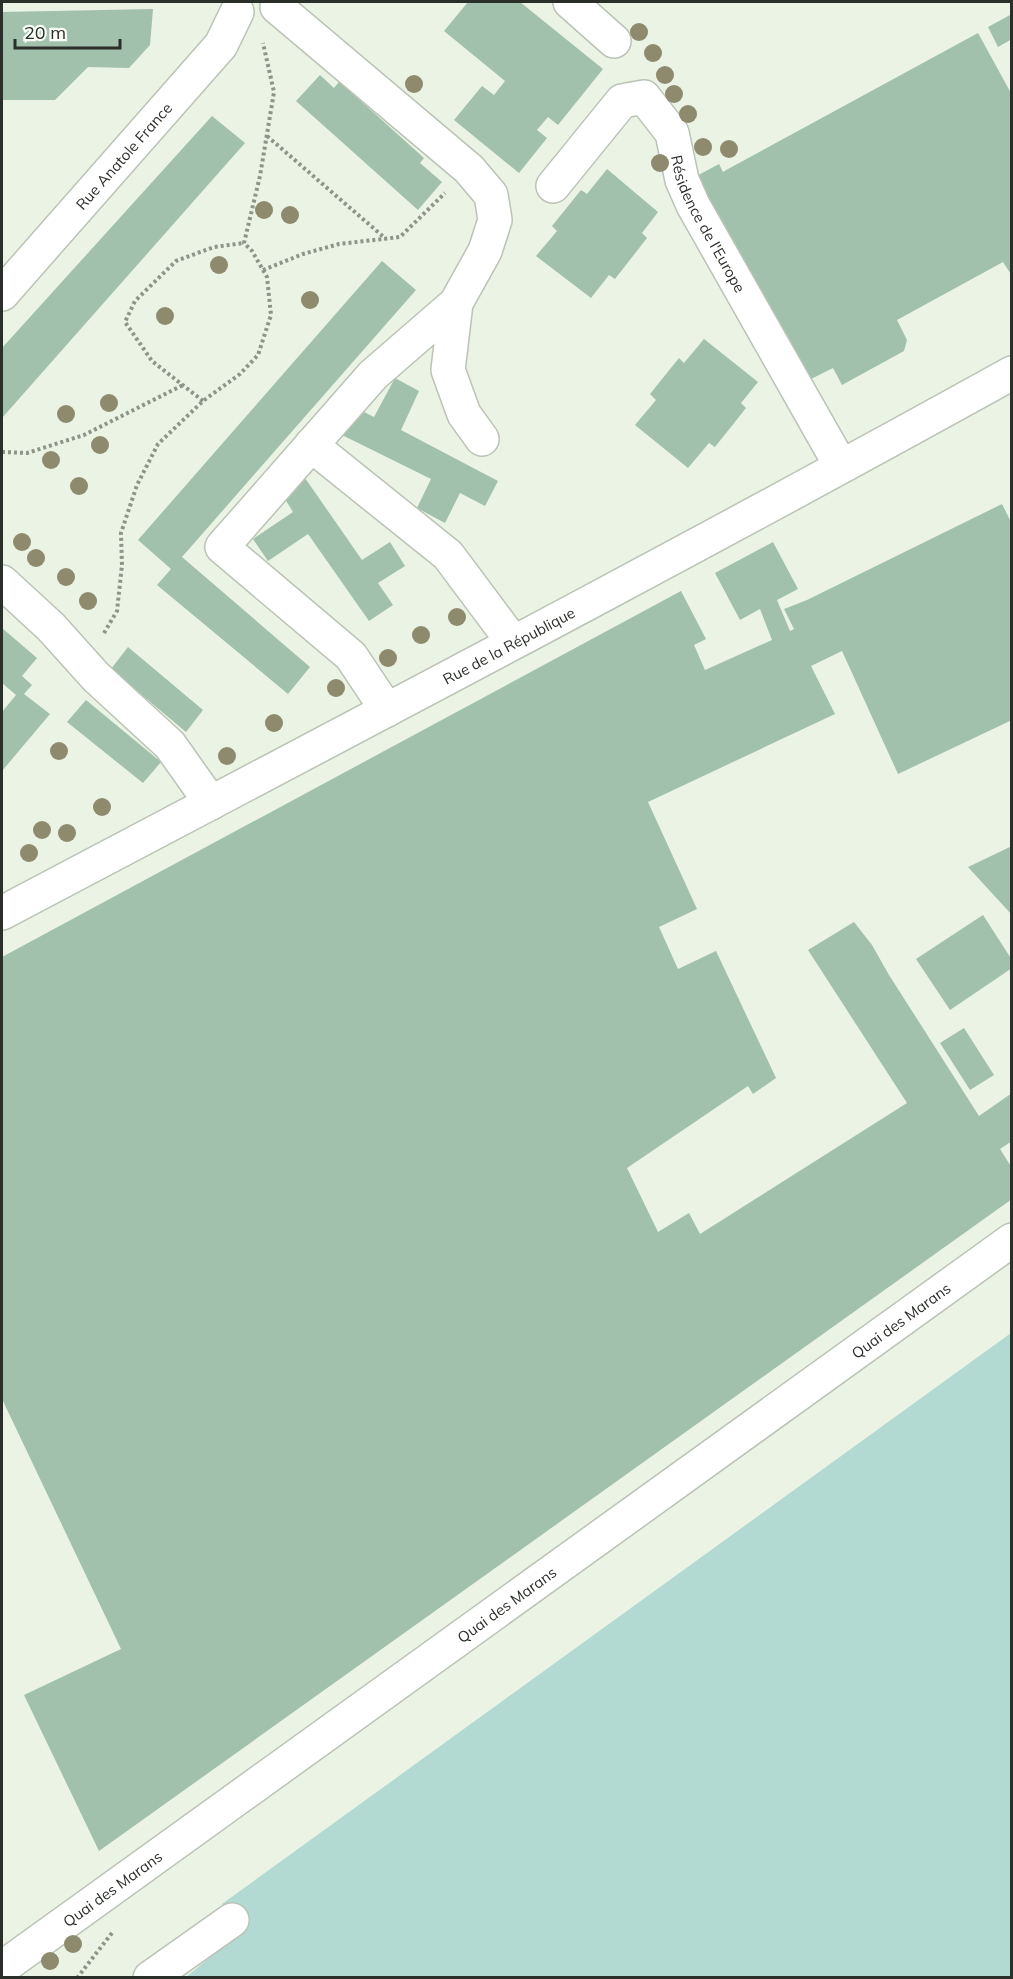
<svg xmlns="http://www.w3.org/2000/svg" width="1013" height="1979" font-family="Mulish,sans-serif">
<rect width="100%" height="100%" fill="#eaf3e4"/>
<path fill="#b2dad2" d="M1011 1333V1977L185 1978 239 1933 222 1904Z"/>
<g fill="#a1c1ad">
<path d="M468 2H520L603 69 558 125 548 117 537 130 547 138 519 173 454 120 482 86 494 95 505 81 444 31Z"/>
<path d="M153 9 150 45 129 68 88 67 55 100H2V12Z"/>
<path d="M1012 14V39L998 47 988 27Z"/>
<path d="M978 33 1012 95V276L1003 262 897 320 907 340 904 351 842 385 833 368 807 381 691 179 719 164 723 172 728 169Z"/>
<path d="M320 75 334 88 339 82 343 85 424 158 420 163 442 182 418 210 296 101Z"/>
<path d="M212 116 245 143 2 418V348Z"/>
<path d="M607 169 658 212 642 233 647 238 615 279 609 275 591 298 536 256 557 231 552 226 581 190 587 194Z"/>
<path d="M382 261 416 290 182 557 310 667 288 694 157 585 171 569 138 540Z"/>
<path d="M704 339 758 382 741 403 746 408 715 447 709 443 688 468 635 425 656 400 650 394 679 358 684 363Z"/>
<path d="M395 378 419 391 401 430 498 481 485 506 460 493 445 523 417 508 431 479 342 435 356 408 374 417Z"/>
<path d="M305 478 362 560 390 542 405 566 378 583 393 605 369 621 308 534 268 561 253 539 293 512 282 494Z"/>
<path d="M1002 504 1012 524V720L898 774 842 651 811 666 835 714 648 802 697 909 659 927 678 969 716 951 776 1078 753 1094 748 1086 627 1168 658 1232 689 1213 700 1234 907 1103 808 950 854 922 872 945 889 975 979 1116 1012 1093V1141L1000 1149 1012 1168V1199L99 1851 24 1695 121 1649 2 1399V957L681 591 706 639 694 645 705 670 772 640 760 609 740 620 715 573 773 542 798 589 777 600 790 631 794 629 784 609 807 600Z"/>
<path d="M2 628 37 658 22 676 32 685 24 694 50 714 2 771V712L16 695 2 683Z"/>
<path d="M128 647 203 710 186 732 111 669Z"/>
<path d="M86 700 161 762 143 783 67 722Z"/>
<path d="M1012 846V915L968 867Z"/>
<path d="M983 915 1012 960V968L950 1010 916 959Z"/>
<path d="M964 1028 994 1075 970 1090 940 1043Z"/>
</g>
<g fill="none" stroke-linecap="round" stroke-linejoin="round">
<defs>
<g id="minor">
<path d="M570 2 614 41"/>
<path d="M277 7 469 169 491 195 495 220 485 251 456 303 448 370 464 414 482 439"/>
<path id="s1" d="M553 186 622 101 644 97 672 133 682 180 693 205 841 466"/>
<path id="s2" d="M2 294 221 45 237 12"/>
<path d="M311 445 448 555 513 642"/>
<path d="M2 582 51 627 96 677 170 745 211 803"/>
<path d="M387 710 351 656 222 547 373 375 456 303"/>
<path id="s3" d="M2 913C339 735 678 558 1012 373"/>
<path id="s4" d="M2 1968 1012 1240"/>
<path d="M150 1978 232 1920"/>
</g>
</defs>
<use href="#minor" stroke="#bac3b5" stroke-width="36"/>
<g stroke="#8e9489" stroke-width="4" stroke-dasharray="3 3" stroke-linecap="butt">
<path d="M267 136 386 239"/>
<path d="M263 270 303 254 339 244 400 237 445 193"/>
<path d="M203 401 152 361 125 322 135 301 176 261 214 247 244 243"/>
<path d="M2 452 27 453 84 435 183 385"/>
<path d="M104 633 117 611 122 565 121 533 137 485 158 444 203 401 240 374 258 355 271 315 267 277 252 251 244 243 260 176 274 92 263 43"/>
<path d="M77 1978 112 1933"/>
</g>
<use href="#minor" stroke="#fff" stroke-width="33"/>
</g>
<g fill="#8e8a6d">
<circle cx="639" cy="32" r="9"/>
<circle cx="653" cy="53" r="9"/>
<circle cx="665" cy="75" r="9"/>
<circle cx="414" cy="84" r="9"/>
<circle cx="674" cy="94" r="9"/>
<circle cx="688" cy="114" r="9"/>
<circle cx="703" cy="147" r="9"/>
<circle cx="729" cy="149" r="9"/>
<circle cx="660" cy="163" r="9"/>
<circle cx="264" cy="210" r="9"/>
<circle cx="290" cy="215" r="9"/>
<circle cx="219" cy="265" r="9"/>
<circle cx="310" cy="300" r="9"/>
<circle cx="165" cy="316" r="9"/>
<circle cx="109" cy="403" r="9"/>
<circle cx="66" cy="414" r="9"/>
<circle cx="100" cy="445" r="9"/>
<circle cx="51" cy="460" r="9"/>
<circle cx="79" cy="486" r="9"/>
<circle cx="22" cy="542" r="9"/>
<circle cx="36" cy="558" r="9"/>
<circle cx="66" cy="577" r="9"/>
<circle cx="88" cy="601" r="9"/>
<circle cx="457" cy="617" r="9"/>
<circle cx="421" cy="635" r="9"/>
<circle cx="388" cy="658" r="9"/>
<circle cx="336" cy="688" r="9"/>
<circle cx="274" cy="723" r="9"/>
<circle cx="59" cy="751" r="9"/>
<circle cx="227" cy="756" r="9"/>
<circle cx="102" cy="807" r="9"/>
<circle cx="42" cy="830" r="9"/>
<circle cx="67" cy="833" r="9"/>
<circle cx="29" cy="853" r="9"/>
<circle cx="73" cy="1944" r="9"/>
<circle cx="50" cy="1961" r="9"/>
</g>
<g text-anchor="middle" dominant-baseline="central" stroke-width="4.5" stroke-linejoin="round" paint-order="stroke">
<g font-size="15" fill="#2b2f29" stroke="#f9fff6">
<text stroke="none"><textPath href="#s2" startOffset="184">Rue Anatole France</textPath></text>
<text stroke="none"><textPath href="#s1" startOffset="276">Résidence de l'Europe</textPath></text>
<text stroke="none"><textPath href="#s3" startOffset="573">Rue de la République</textPath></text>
<text stroke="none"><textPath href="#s4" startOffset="1108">Quai des Marans</textPath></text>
<text stroke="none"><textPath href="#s4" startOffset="622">Quai des Marans</textPath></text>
<text stroke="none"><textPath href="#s4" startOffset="136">Quai des Marans</textPath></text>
</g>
</g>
<rect width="1013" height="1979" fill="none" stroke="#2b2f29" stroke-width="6"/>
<path d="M15 39v9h105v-9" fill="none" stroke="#2b2f29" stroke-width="3"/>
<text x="24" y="39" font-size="18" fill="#2b2f29" stroke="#f9fff6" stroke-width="4.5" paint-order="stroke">20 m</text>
</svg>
